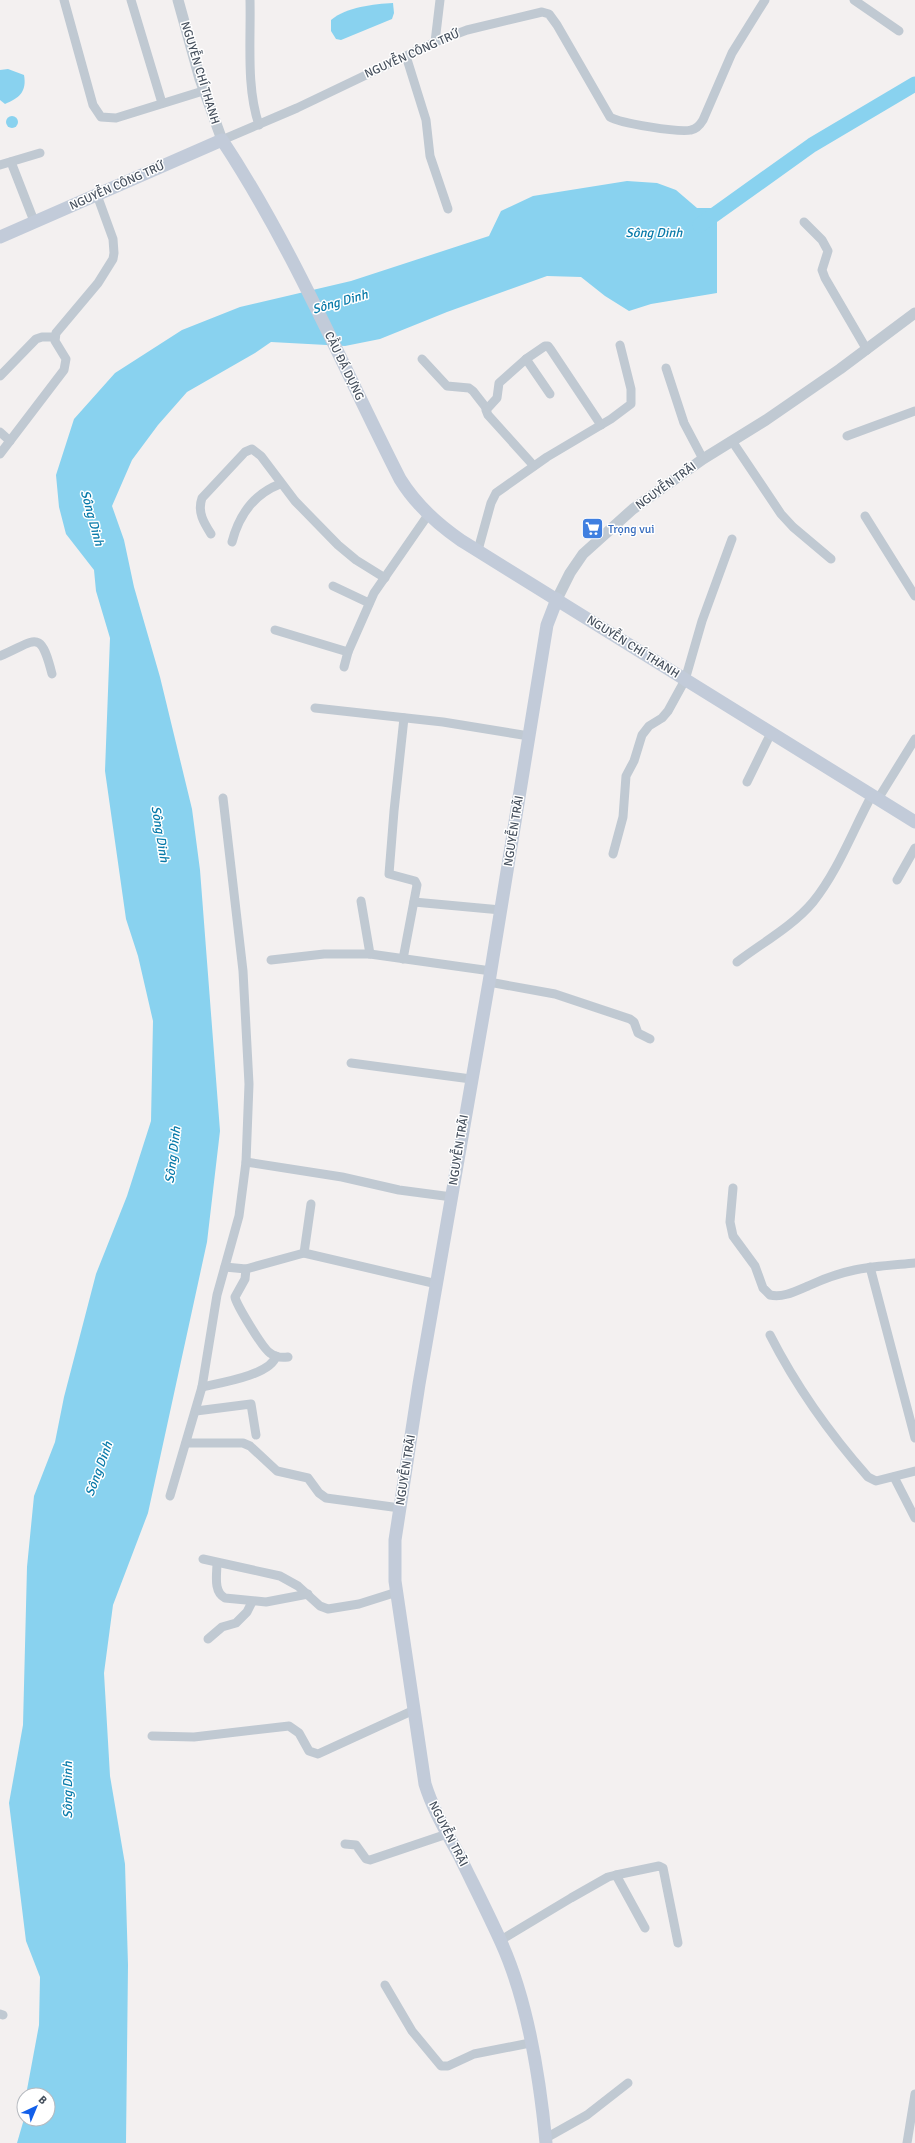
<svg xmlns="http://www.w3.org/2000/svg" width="915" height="2143" font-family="Signika,sans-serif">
<rect width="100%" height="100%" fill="#f3f0f0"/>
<g fill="#89d2ef">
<path d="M393 3 394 13 392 19 341 40 336 39 331 31V20C346 7 374 4 393 3Z"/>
<path d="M8 69 24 75C27 92 19 98 5 104L0 100V70Z"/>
<circle cx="12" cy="122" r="6"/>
<path d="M627 181 657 183 676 190 697 208H717V293L651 304 629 311 605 296 581 277 547 276 447 312 380 339 345 346 271 342 255 353 187 392 158 425 132 460 112 506 124 540 134 587 160 677 192 809 200 870 220 1131 207 1242 148 1513 113 1605 104 1673 110 1776 125 1864 128 1965 126 2143H17L24 2119H48V2095H26L39 2025 40 1977 26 1941 9 1803 23 1725 27 1567 34 1496 55 1442 64 1397 96 1274 127 1196 151 1121 153 1021 138 956 126 919 105 771 110 638 96 591 94 570 66 534 59 507 56 475 74 419 115 373 182 330 240 307 351 281 489 236 501 211 533 196Z"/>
</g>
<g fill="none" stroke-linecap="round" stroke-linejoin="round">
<path stroke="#89d2ef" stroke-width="15" d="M700 225 812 145 915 84"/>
<g stroke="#c0c9d2" stroke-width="9">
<path d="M64 0 93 105 101 117 116 118 203 91"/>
<path d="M131 0 162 103"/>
<path d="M250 0C251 40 246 87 259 125"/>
<path d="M854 0 899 31"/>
<path d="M435 42 440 0"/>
<path d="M406 56 426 120 430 156 448 209"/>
<path d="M222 140 297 108 435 42 467 30 542 12 549 14 557 25 610 117C619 123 680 133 691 130 697 129 700 125 703 120L732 53 765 0"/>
<path d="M11 162 34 221"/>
<path d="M0 165 40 153"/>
<path d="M804 222 822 240 828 251 822 270 825 278 867 350"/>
<path d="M422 359 447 386 469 388 473 391 487 409"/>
<path d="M526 359 550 394"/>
<path d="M666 368 684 423 703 459"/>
<path d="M0 376 36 339 42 337H54"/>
<path d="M0 432 10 441"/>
<path d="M847 436 915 411"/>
<path d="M732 441 781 514 793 527 831 559"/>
<path d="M0 454 64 370 66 359 55 341 56 333 98 283 113 259 114 253 113 239 97 195"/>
<path d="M534 466 488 415 486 410 497 398 499 383 526 359 545 346H548L551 350 601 425"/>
<path d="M865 516 915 596"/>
<path d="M211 534C204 523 197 512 202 498L245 452 252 449 261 456 295 501 338 545 356 560 385 578"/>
<path d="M232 542C239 515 254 494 280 484"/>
<path d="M478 550 491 503 496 493 547 457 611 419 631 404V389L620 345"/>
<path d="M333 586 369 603"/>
<path d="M275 630 348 652 374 593 428 515"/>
<path d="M0 656C36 641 40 627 52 674"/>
<path d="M344 667 348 652"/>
<path d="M315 708 443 722 529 736"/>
<path d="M747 782 771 733"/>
<path d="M878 799 915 739"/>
<path d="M613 854 623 817 626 776 634 761 642 735 649 726 662 718 668 711 685 680 702 621 732 539"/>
<path d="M897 880 915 848"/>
<path d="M361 901 370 954"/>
<path d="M414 902 501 910"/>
<path d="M403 959 417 885 415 881 389 874 394 811 404 718"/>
<path d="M271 960 324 954H370L491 971"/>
<path d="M737 962C762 943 793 926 813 902 838 871 853 830 872 795"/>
<path d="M489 982 555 994 630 1019 634 1022 638 1033 650 1039"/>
<path d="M351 1063 471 1079"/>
<path d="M246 1162 342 1177 399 1190 452 1197"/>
<path d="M733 1188 730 1222 733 1236 755 1266 763 1288 770 1295C783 1298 796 1291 808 1286 848 1267 872 1267 915 1263"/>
<path d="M304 1253 311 1204"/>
<path d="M225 1267 246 1269 304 1253 437 1284"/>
<path d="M870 1267 915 1438"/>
<path d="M246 1269 245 1279 235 1297C236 1304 263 1349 270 1353 275 1357 281 1358 288 1357"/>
<path d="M770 1335C796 1386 830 1434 868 1477L876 1481 915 1471"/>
<path d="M202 1387C220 1383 271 1375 276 1356"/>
<path d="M196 1411 251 1404 256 1435"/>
<path d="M186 1443H243L250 1446 277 1471 308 1478 319 1493 326 1498 400 1508"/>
<path d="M894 1477 915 1518"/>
<path d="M170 1496 202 1387 217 1295 239 1216 246 1162 249 1084 243 971 223 798"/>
<path d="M203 1559 280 1576 298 1586 320 1606 328 1609 359 1604 397 1592"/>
<path d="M217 1563C217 1574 213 1592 225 1598L266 1602 308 1594"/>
<path d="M208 1639 222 1627 236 1623 247 1612 252 1602"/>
<path d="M152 1736 194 1737 289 1726 299 1733 309 1751 318 1754 414 1710"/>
<path d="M345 1844 356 1845 366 1859 370 1860 447 1834"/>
<path d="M616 1875 659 1866 663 1868 678 1943"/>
<path d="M501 1940 571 1898 608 1877 616 1875 645 1928"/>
<path d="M385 1985 412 2031 441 2066H448L474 2054 530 2043"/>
<path d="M0 2014 3 2015"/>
<path d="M546 2138 587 2115 628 2083"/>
<path d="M907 2143 915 2094"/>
</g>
<g stroke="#c0c9d2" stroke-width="11">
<path d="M178 0 200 79 222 140"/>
<path d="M557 599 570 573 583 554 633 509 703 459 766 420 840 369 915 313"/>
</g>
<g stroke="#c2cbd9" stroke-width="13">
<path d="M0 237 222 140C292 246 342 365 400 479 416 505 437 524 462 541L915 822"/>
<path d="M546 2143C540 2080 527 1999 501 1942 488 1913 473 1884 459 1855 446 1831 433 1810 425 1784L395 1581V1540L419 1384 489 982 547 625 557 599"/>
</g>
</g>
<defs>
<symbol id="supermarket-square" viewBox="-11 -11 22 22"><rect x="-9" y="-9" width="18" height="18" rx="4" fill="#3f7fe0" stroke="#fff"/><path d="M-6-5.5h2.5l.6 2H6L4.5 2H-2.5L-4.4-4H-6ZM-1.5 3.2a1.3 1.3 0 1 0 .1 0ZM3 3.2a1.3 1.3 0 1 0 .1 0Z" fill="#fff"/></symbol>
</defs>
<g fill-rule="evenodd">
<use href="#supermarket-square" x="580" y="516" width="25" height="25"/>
</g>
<g text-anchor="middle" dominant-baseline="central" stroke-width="3" stroke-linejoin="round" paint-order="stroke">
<g font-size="12" fill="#47515e" stroke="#fff">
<text transform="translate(412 54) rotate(-24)">NGUYỄN CÔNG TRỨ</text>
<text transform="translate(200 73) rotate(73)">NGUYỄN CHÍ THANH</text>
<text transform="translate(117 186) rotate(-24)">NGUYỄN CÔNG TRỨ</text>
<text transform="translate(344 366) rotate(64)">CẦU ĐÁ DỰNG</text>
<text transform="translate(666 486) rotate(-36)">NGUYỄN TRÃI</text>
<text transform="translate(633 647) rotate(32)">NGUYỄN CHÍ THANH</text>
<text transform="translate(514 831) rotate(-81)">NGUYỄN TRÃI</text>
<text transform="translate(459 1150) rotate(-81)">NGUYỄN TRÃI</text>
<text transform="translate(406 1470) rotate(-81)">NGUYỄN TRÃI</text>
<text transform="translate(448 1834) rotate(63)">NGUYỄN TRÃI</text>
</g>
<g font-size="12" fill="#366cbe" stroke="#fff" text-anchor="start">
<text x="608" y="529">Trọng vui</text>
</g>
<g font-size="13" font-style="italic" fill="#087aa9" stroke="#fff">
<text x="654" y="233">Sông Dinh</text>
<text transform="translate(340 302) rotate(-16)">Sông Dinh</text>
<text transform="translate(92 518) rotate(75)">Sông Dinh</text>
<text transform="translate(160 834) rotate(81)">Sông Dinh</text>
<text transform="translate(173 1155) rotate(-83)">Sông Dinh</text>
<text transform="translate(99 1469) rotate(-70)">Sông Dinh</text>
<text transform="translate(68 1790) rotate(-90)">Sông Dinh</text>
</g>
</g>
<g transform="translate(36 2107) rotate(44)"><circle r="19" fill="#ffffff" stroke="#b5b9bf"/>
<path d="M0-3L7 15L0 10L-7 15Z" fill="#125fea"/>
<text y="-6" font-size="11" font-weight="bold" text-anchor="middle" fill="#47515e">B</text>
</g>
</svg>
